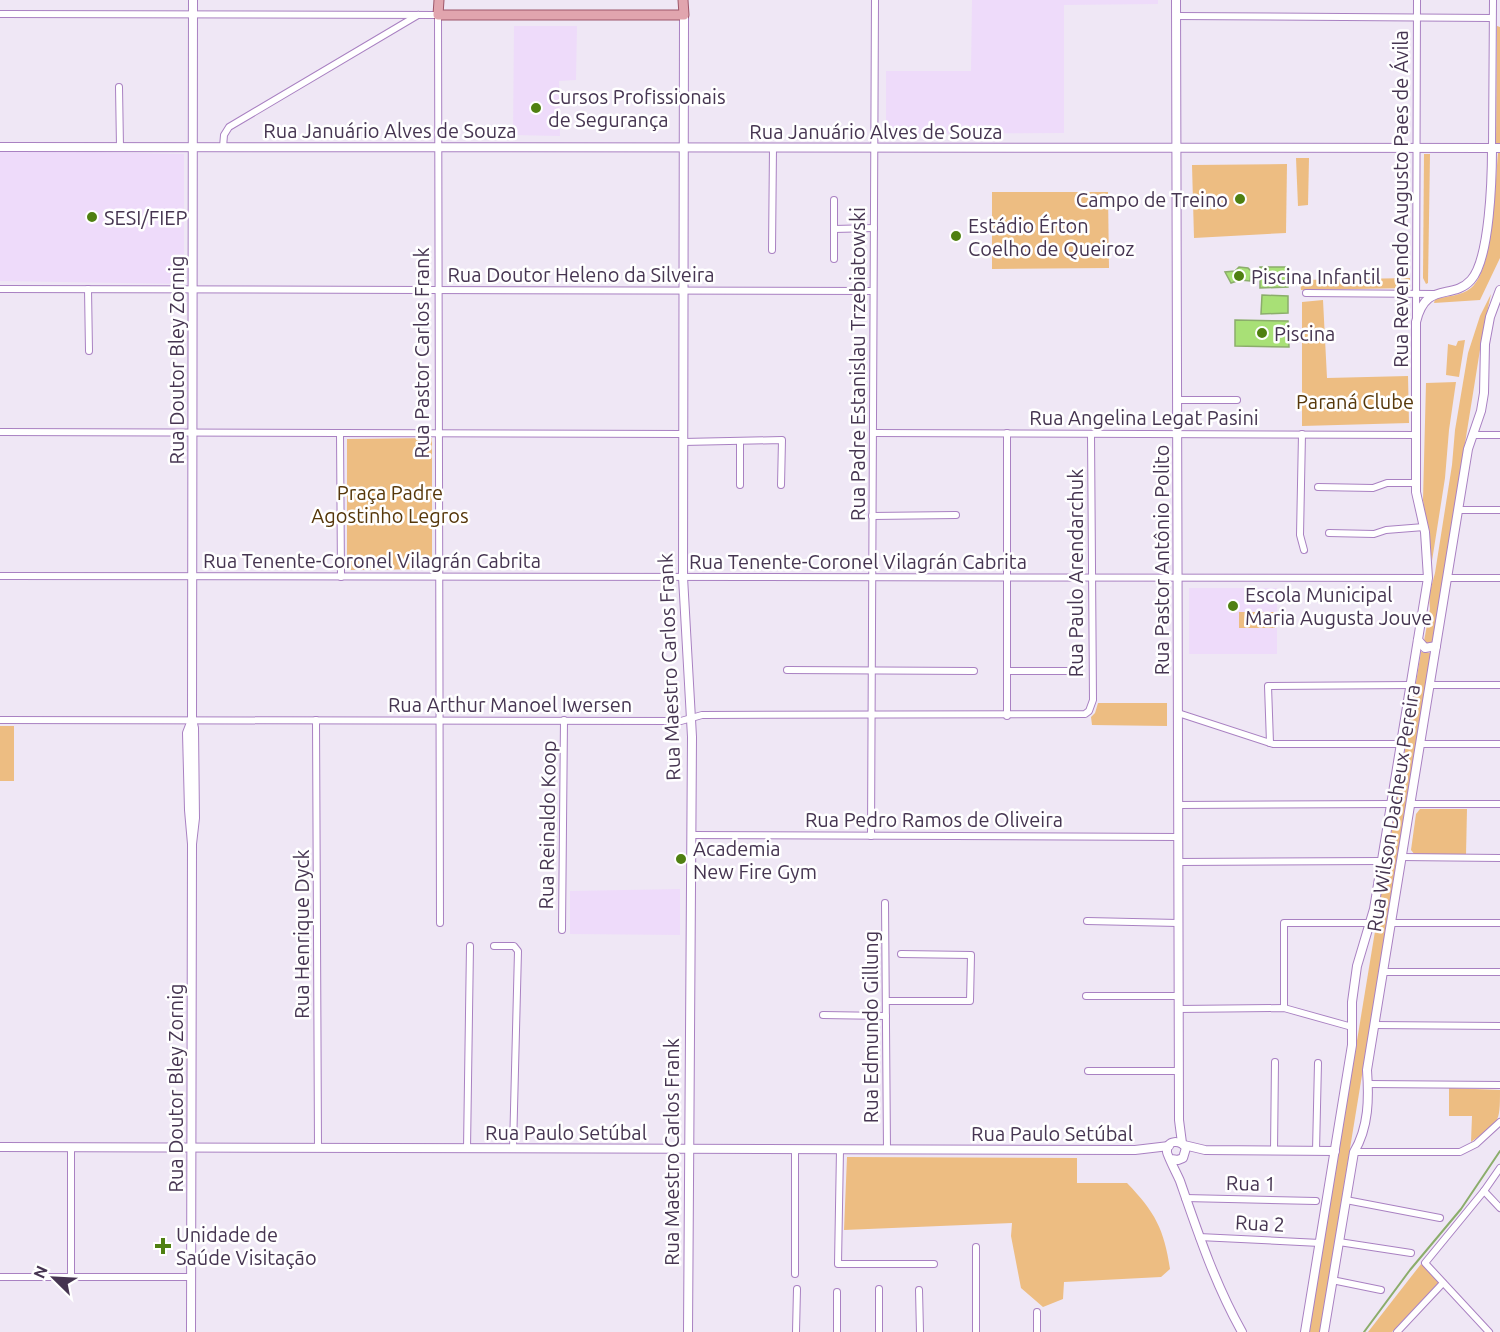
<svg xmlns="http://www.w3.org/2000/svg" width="1500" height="1332" font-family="Ubuntu,sans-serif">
<rect width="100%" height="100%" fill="#efe7f5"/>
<g fill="#eedbfa">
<path d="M972 0H1158V4L1064 5V133L886 134V71H971Z"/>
<path d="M514 26H577L576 80 559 81 560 136 513 135Z"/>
<path d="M0 150 184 154V284L0 281Z"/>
<rect x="1189" y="588" width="88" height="66"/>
<path d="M680 889V935L570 934V891Z"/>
</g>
<g fill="#edbd82">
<path d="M1497 26 1500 27V145H1496Z"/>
<path d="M1498 153H1500V258L1480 300 1434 303 1435 299C1447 296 1461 296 1471 288 1494 269 1495 184 1498 153Z"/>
<path d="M1424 154H1430L1428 283 1426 284 1423 278Z"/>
<path d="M1296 158H1309L1308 205 1298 206Z"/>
<path d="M1287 164 1286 233 1194 238 1192 165Z"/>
<path d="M992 192H1108L1109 268 992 269Z"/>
<path d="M1410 278V288L1301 290 1300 280Z"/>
<path d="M1491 294 1483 331 1433 643 1428 644 1424 641 1430 609 1429 595 1435 573 1452 465 1455 430 1468 353 1480 316Z"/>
<path d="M1323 300 1327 378 1408 376 1409 423 1302 426V302Z"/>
<path d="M1465 340 1459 377 1446 375 1448 344 1456 346 1458 341Z"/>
<path d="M1456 382 1449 430 1445 478 1432 561 1423 500 1426 383Z"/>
<path d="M432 438V569L347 570V439Z"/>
<rect x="1239" y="612" width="36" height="16"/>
<path d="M1421 652 1431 653 1320 1332H1309Z"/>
<path d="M1098 703H1167V726L1092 725 1091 717 1095 713Z"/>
<rect x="0" y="726" width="14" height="55"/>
<path d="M1420 809H1467L1466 855H1415L1411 850 1416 814Z"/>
<path d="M1449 1088 1500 1090C1500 1125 1499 1122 1471 1142L1472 1116H1449Z"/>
<path d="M847 1157 1077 1158V1183H1127C1155 1212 1164 1229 1170 1269L1161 1277 1064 1282 1063 1299 1043 1307 1021 1288 1011 1236 1012 1223 844 1230Z"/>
<path d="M1421 1264 1439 1282 1392 1332H1368Z"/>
</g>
<g fill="#a8e076" stroke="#8bad6b" stroke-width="1.5">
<path d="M1239 267 1248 268 1251 271 1250 281 1240 280 1231 283 1225 272 1235 271Z"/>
<path d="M1260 267H1288V287L1260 288Z"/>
<path d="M1262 295 1288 296V313L1261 314Z"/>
<path d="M1235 320 1288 321 1289 347 1235 346Z"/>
</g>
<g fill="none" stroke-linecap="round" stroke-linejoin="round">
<path stroke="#8bad6b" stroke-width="2" d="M1364 1332 1410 1270 1461 1209 1500 1151"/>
<defs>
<g id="street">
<path d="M0 14 438 15 440 923"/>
<path d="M1176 16 1492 18"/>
<path d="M119 87 120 147"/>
<path d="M223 147 224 135 229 127 418 15"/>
<path d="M1492 148 1493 0"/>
<path d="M834 200V259"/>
<path d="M834 229 874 228"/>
<path d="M772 250 773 147"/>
<path d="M0 289 873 291"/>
<path d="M88 289 89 351"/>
<path d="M1306 293 1434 294"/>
<path d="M1416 317 1417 0"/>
<path d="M1177 400H1237"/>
<path d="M0 432 683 434"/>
<path d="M340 433 341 577"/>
<path d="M873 433 1416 435"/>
<path d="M1302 434 1300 535 1304 550"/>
<path d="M1474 435H1500"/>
<path d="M740 441V485"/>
<path d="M683 442 782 440 781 485"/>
<path d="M1318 487 1373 488 1387 483H1415"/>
<path d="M1458 510H1500"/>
<path d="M872 516 956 515"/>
<path d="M1329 533 1374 534 1386 530 1424 527"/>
<path d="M0 576 1428 578"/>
<path d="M1447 578H1500"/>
<path d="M787 670 974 671"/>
<path d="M1007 671H1074"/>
<path d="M1429 685H1500"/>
<path d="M1178 713 1273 744H1401"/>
<path d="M1007 716V433"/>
<path d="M0 720 681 721 702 715 1085 714 1089 711 1093 700 1091 434"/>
<path d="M316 720 318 1148"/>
<path d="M1270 743 1268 686 1410 685"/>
<path d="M1420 744H1500"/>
<path d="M1410 804H1500"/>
<path d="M1178 805 1391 804"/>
<path d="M691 835 1178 837"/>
<path d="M871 836 875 0"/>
<path d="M1401 857 1500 858"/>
<path d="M1178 862 1382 861"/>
<path d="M885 903 887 1150"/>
<path d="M1087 921 1178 923"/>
<path d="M1391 923H1500"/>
<path d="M562 930 564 720"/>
<path d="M494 946H514L518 951 513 1149"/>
<path d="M1383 972H1500"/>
<path d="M1086 996H1178"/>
<path d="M886 1001H970L971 955 901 954"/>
<path d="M1284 1008V923H1369"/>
<path d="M1178 1009 1284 1008 1352 1027"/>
<path d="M823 1015 886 1016"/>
<path d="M1374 1025 1500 1026"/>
<path d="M1088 1071H1178"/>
<path d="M1368 1084 1500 1085"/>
<path d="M467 1149 470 946"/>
<path d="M840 1150 838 1264H934"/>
<path d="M1274 1151 1275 1062"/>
<path d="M1316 1151 1318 1063"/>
<path d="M1354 1152H1460L1476 1144 1500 1122"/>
<path d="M1484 1191 1500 1208"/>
<path d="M1185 1198 1316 1201"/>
<path d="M1346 1200 1440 1218"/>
<path d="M1199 1237 1320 1243"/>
<path d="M1339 1242 1411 1253"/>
<path d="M976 1247V1332"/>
<path d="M795 1274V1150"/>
<path d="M0 1277H191"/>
<path d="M71 1277V1148"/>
<path d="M1332 1280 1381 1290"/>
<path d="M879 1289V1332"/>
<path d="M919 1290 920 1332"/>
<path d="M837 1292V1332"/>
<path d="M1037 1312V1332"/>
<path d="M796 1332 797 1289"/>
<path d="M1397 1332 1443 1283"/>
<path d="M1489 1332 1425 1263 1484 1191 1500 1168"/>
</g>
<g id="secondary">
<path d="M1176 0 1179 1120 1182 1143"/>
<path d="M684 15 683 577 692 737 688 1332"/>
<path d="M0 147 1500 148"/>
<path d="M1418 640 1425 648 1436 646"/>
<path d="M192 844 195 818 194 728 192 720 193 0"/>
<path d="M1184 1145 1205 1150 1335 1151"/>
<path d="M0 1147 1135 1150 1169 1146"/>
<path d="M1171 1159 1178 1160 1183 1158 1186 1148C1181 1140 1166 1139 1167 1152 1167 1155 1178 1176 1180 1181 1198 1233 1215 1284 1242 1332"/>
<path d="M191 1332 192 844 189 810 187 733 192 720"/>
<path d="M1305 1332 1352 1045V1002L1357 966 1374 909 1428 578 1425 532 1416 492V322C1426 280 1452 301 1471 280 1490 259 1492 177 1492 148"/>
<path d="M1324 1332 1354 1152C1369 1127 1369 1098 1367 1070L1468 449 1481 411 1484 393 1485 344 1490 317 1500 290"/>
</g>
<path id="primary" d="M439 0 438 15H684L683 0"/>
</defs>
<use href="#street" stroke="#a981c2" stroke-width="8"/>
<use href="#secondary" stroke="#a981c2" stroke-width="10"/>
<use href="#primary" stroke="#9e576a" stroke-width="11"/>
<use href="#street" stroke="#fff" stroke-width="6"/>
<use href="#secondary" stroke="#fff" stroke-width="8"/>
<use href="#primary" stroke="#e1a5ae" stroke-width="9"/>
</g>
<g fill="#4f8011" stroke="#fff" stroke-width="2">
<circle cx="536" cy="108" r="6"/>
<circle cx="1240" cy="199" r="6"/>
<circle cx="92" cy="217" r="6"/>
<circle cx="956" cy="236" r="6"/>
<circle cx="1239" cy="276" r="6"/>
<circle cx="1262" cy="333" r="6"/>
<circle cx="1233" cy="606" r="6"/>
<circle cx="681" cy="859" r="6"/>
<path d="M160 1237h6v6h6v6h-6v6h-6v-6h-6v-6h6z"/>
</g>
<g text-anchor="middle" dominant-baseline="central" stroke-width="5" stroke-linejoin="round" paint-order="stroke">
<g font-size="20" fill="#463551" stroke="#fff" text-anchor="start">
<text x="548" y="96">Cursos Profissionais<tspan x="548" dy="23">de Segurança</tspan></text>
<text x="1228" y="199" text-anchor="end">Campo de Treino</text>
<text x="104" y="217">SESI/FIEP</text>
<text x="968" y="225">Estádio Érton<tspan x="968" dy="23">Coelho de Queiroz</tspan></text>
<text x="1251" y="276">Piscina Infantil</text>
<text x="1274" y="333">Piscina</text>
<text x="1245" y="594">Escola Municipal<tspan x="1245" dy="23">Maria Augusta Jouve</tspan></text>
<text x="693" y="848">Academia<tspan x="693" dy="23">New Fire Gym</tspan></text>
<text x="176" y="1234">Unidade de<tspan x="176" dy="23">Saúde Visitação</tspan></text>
</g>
<g font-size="20" fill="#463551" stroke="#fff">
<text x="390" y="130">Rua Januário Alves de Souza</text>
<text x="876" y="131">Rua Januário Alves de Souza</text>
<text transform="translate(1400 199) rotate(-90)">Rua Reverendo Augusto Paes de Ávila</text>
<text x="581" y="274">Rua Doutor Heleno da Silveira</text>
<text transform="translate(421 353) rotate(-90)">Rua Pastor Carlos Frank</text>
<text transform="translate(176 360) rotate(-90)">Rua Doutor Bley Zornig</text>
<text transform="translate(857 364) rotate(-90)">Rua Padre Estanislau Trzebiatowski</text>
<text x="1144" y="417">Rua Angelina Legat Pasini</text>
<text x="372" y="560">Rua Tenente-Coronel Vilagrán Cabrita</text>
<text transform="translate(1161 560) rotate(-90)">Rua Pastor Antônio Polito</text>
<text x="858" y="561">Rua Tenente-Coronel Vilagrán Cabrita</text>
<text transform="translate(1075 573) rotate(-90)">Rua Paulo Arendarchuk</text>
<text transform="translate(669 667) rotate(-92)">Rua Maestro Carlos Frank</text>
<text x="510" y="704">Rua Arthur Manoel Iwersen</text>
<text transform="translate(1393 808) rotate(-81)">Rua Wilson Dacheux Pereira</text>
<text x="934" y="819">Rua Pedro Ramos de Oliveira</text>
<text transform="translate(547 825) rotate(-89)">Rua Reinaldo Koop</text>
<text transform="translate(301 934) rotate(-90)">Rua Henrique Dyck</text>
<text transform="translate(870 1027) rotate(-90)">Rua Edmundo Gillung</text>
<text transform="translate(175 1088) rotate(-90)">Rua Doutor Bley Zornig</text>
<text x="566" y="1132">Rua Paulo Setúbal</text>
<text x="1052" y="1133">Rua Paulo Setúbal</text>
<text transform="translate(671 1152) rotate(-90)">Rua Maestro Carlos Frank</text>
<text transform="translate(1251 1183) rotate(1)">Rua 1</text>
<text transform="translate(1260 1223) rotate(3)">Rua 2</text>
</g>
<g font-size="20" fill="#56370a" stroke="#fff">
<text x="1355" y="401">Paraná Clube</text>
<text x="390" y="492">Praça Padre<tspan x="390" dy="23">Agostinho Legros</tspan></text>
</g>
</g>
<g transform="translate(54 1278) rotate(294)" stroke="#ffffff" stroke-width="4.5" paint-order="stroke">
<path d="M0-4.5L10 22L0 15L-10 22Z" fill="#463551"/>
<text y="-9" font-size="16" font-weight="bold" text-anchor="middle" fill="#463551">N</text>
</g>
</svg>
